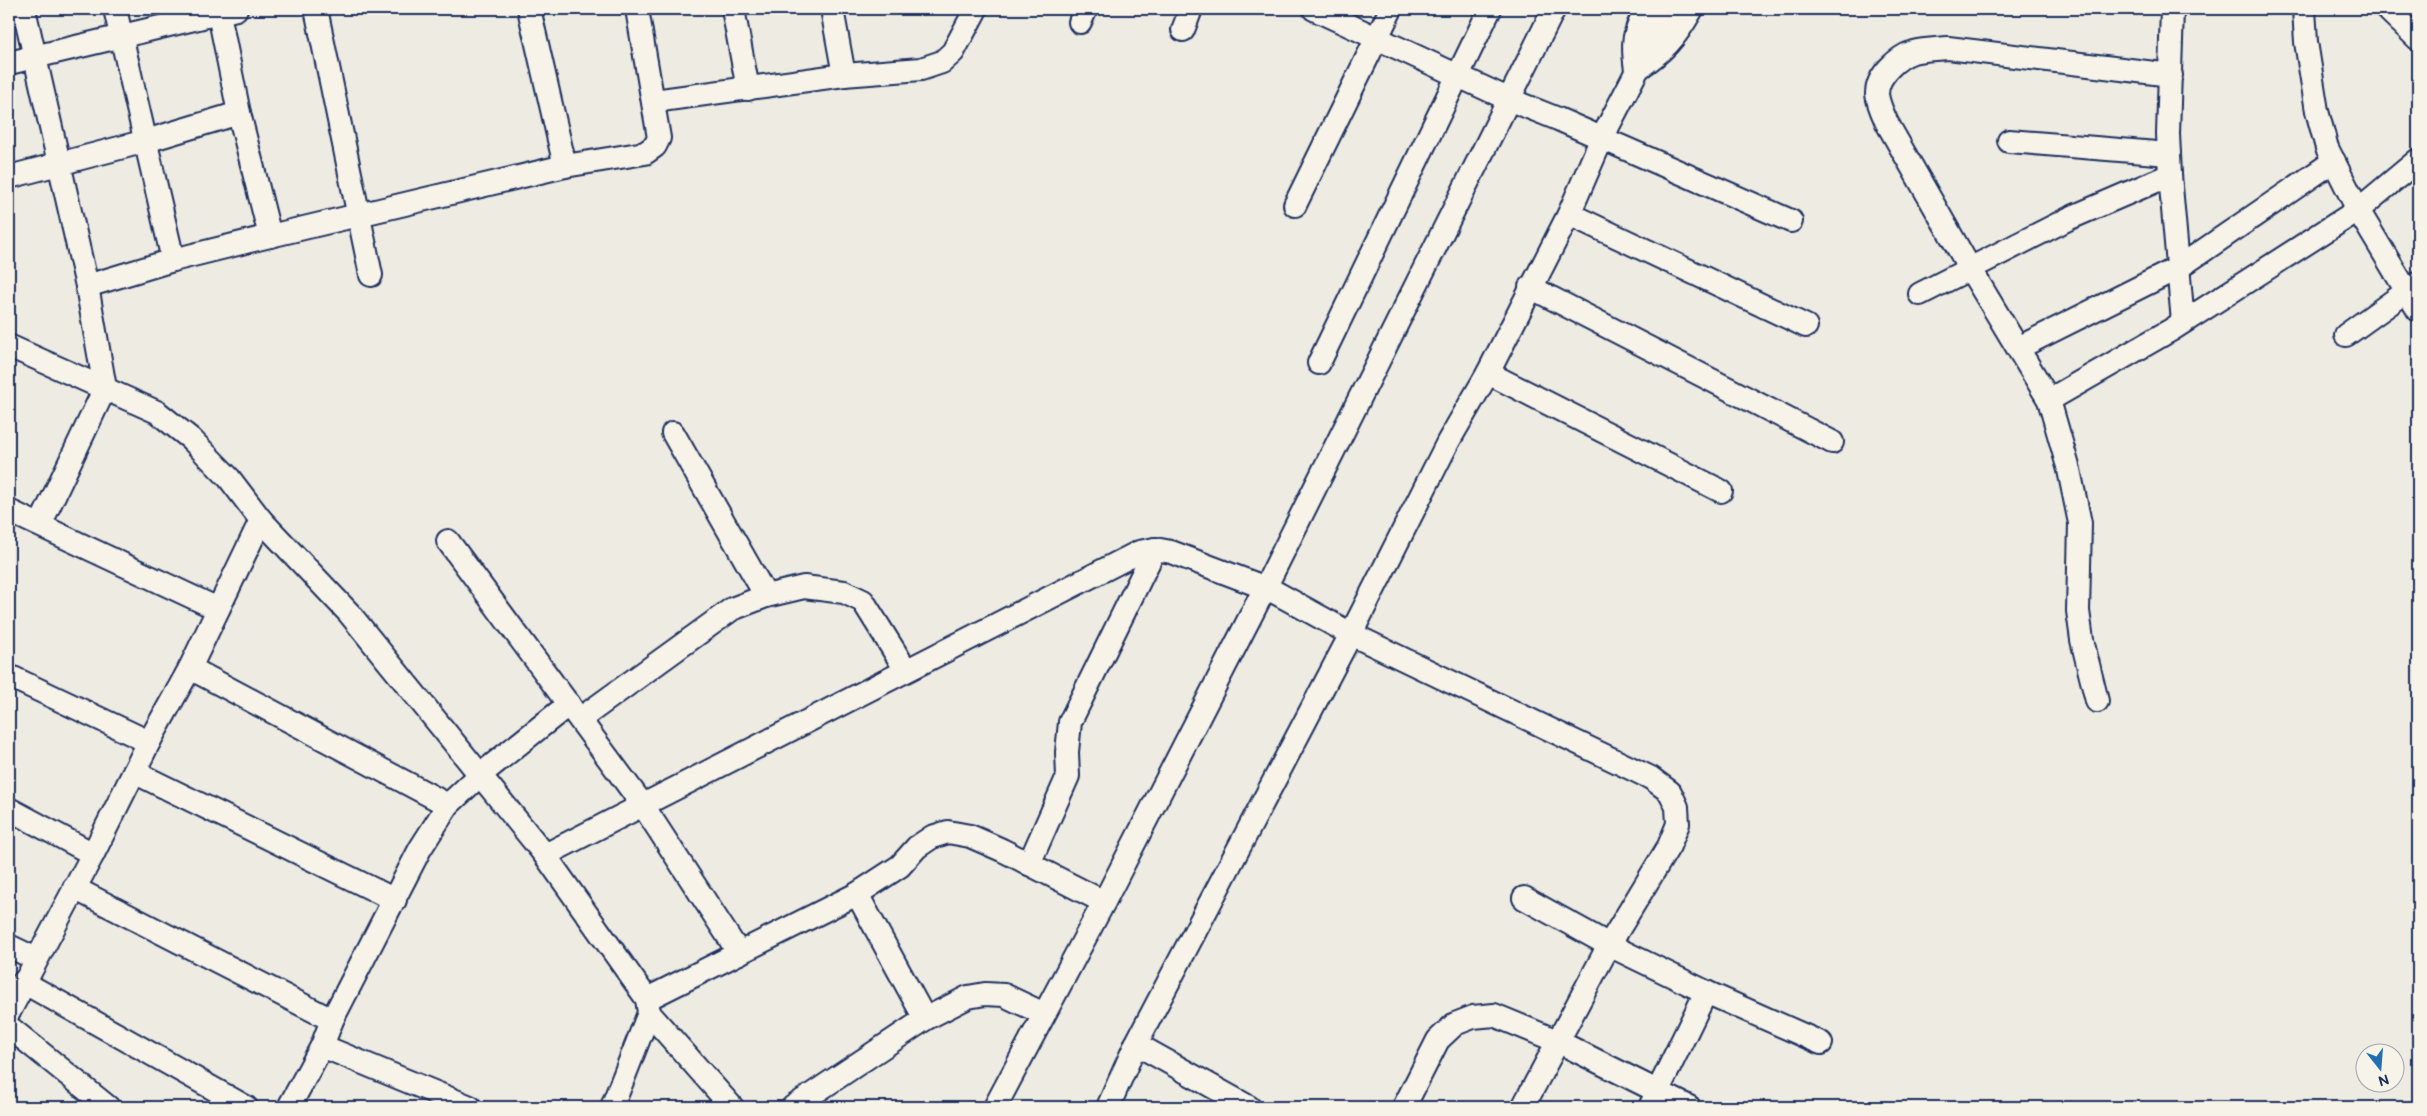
<svg xmlns="http://www.w3.org/2000/svg" width="2427" height="1116" font-family="'Balsamiq Sans',sans-serif">
<rect width="100%" height="100%" fill="#eeebe2"/>
<filter id="ink" filterUnits="userSpaceOnUse"><feTurbulence type="fractalNoise" baseFrequency=".02" numOctaves="2"/><feDisplacementMap in="SourceGraphic" scale="10" xChannelSelector="R" yChannelSelector="G"/><feConvolveMatrix kernelMatrix="1 2 1 2 8 2 1 2 1" color-interpolation-filters="sRGB"/></filter>
<g filter="url(#ink)">
<g fill="none" stroke-linecap="round" stroke-linejoin="round">
<defs>
<g id="minor">
<path d="M24 9 87 286 105 388 40 525"/>
<path d="M115 9 173 260"/>
<path d="M218 9 239 113 270 236"/>
<path d="M316 9 371 275"/>
<path d="M529 9 565 166"/>
<path d="M733 9 748 89"/>
<path d="M832 9 844 75"/>
<path d="M1314 9 1508 99 1558 119 1791 221"/>
<path d="M1646 9C1633 34 1632 43 1636 70 1664 51 1675 39 1692 9"/>
<path d="M2172 9 2168 134 2170 175 2183 322"/>
<path d="M2304 9 2306 42 2317 111 2327 148 2358 210 2418 310"/>
<path d="M2387 9 2418 39"/>
<path d="M1080 22 1086 9"/>
<path d="M1183 30 1191 9"/>
<path d="M9 63 236 9"/>
<path d="M654 101 844 75 921 69 942 62 953 52 976 9"/>
<path d="M2009 141 2169 154"/>
<path d="M9 177 146 141 239 113"/>
<path d="M1295 205 1391 9"/>
<path d="M1569 214 1806 326"/>
<path d="M87 286 173 260 270 236 565 166 645 153 655 146 659 138 637 9"/>
<path d="M1530 287 1832 442"/>
<path d="M1920 294 2070 218 2170 175"/>
<path d="M2346 335 2417 284"/>
<path d="M9 346 157 412 191 439 229 478 261 520 349 613 545 855 647 999 649 1013 612 1107"/>
<path d="M2018 348 2178 268 2334 161"/>
<path d="M1319 363 1490 9"/>
<path d="M1488 373 1721 491"/>
<path d="M2049 400 2171 330 2358 210 2418 160"/>
<path d="M673 433 766 596"/>
<path d="M9 511 218 609"/>
<path d="M448 541 642 804 739 953"/>
<path d="M190 668 448 805"/>
<path d="M9 676 149 742"/>
<path d="M2097 701 2082 640 2078 611 2080 523 2069 470 2049 400 1969 267 1887 123C1883 114 1878 104 1877 94 1877 75 1898 57 1913 52 1924 49 1937 49 1948 48L2171 75"/>
<path d="M580 719 732 609 766 596 804 587 844 592 863 601 906 670"/>
<path d="M134 772 395 900"/>
<path d="M9 809 93 854"/>
<path d="M545 855 1139 552 1155 549 1171 552 1271 590 1351 634 1651 778 1670 792 1677 807 1678 824 1669 846 1609 945 1523 1107"/>
<path d="M1029 864 1068 776 1067 752 1070 722 1155 549"/>
<path d="M74 888 332 1020"/>
<path d="M857 894 925 1019"/>
<path d="M1524 898 1609 945 1706 992 1821 1043"/>
<path d="M9 946 36 959"/>
<path d="M23 982 246 1107"/>
<path d="M647 999 857 894 900 866 917 847 932 837 948 832 970 836 1002 850 1104 902"/>
<path d="M9 1012 93 854 149 742 190 668 261 520"/>
<path d="M649 1013 732 1107"/>
<path d="M9 1027 108 1107"/>
<path d="M1136 1044 1249 1107"/>
<path d="M322 1046 470 1107"/>
<path d="M289 1107 322 1046 332 1020 420 849 448 805 480 775 569 704"/>
<path d="M793 1107 925 1019 968 997 985 994 1004 995 1044 1014"/>
<path d="M995 1107 1104 902 1265 588 1554 9"/>
<path d="M1108 1107 1136 1044 1351 634 1448 442 1488 373 1569 214 1602 138 1669 9"/>
<path d="M1404 1107 1438 1040 1455 1024 1473 1017 1494 1015 1557 1041 1689 1107"/>
<path d="M1650 1107 1706 992"/>
</g>
</defs>
<use href="#minor" stroke="#1b2f5e" stroke-width="26"/>
<use href="#minor" stroke="#f7f3e8" stroke-width="22"/>
</g>
</g>
<rect width="2427" height="1116" fill="none" stroke="#f7f3e8" stroke-width="30"/>
<rect x="15" y="15" width="2397" height="1086" fill="none" stroke="#1b2f5e" stroke-width="2" filter="url(#ink)"/>
<g transform="translate(2380 1068) rotate(163)"><circle r="24" fill="#f7f3e8" stroke="#9fa5b1"/>
<path d="M0-4L9 19L0 12L-9 19Z" fill="#1f6fb2"/>
<text y="-8" font-size="14" font-weight="bold" text-anchor="middle" fill="#1b2f5e">N</text>
</g>
</svg>
